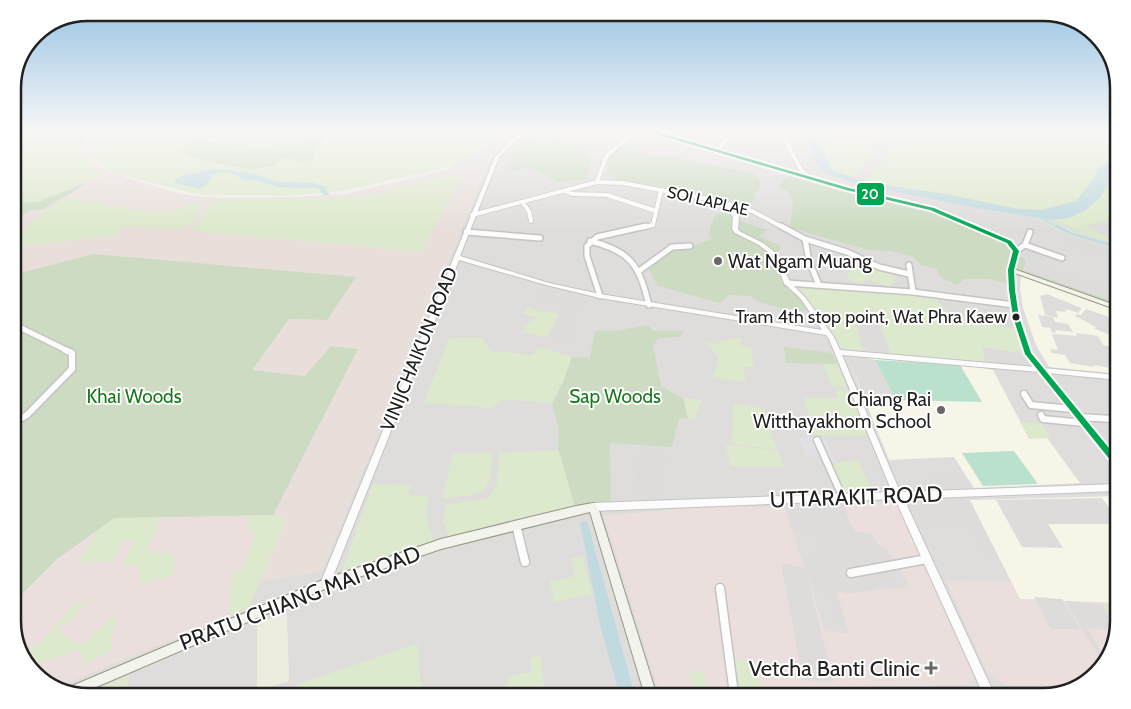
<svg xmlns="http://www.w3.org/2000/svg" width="1131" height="709" font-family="Cabin,sans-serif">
<rect width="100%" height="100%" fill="#efedea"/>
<path fill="#dedddb" d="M516 130H1118V621L1106 663 1081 687 1043 696H88L46 684 22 659 13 626V374L273 515 452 166Z"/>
<g fill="#ebdfdd">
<path d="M898 502 976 676 969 685 659 691 604 516 709 506 785 508 825 631 849 634 837 593 910 587 890 553 868 535 855 534 840 504Z"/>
<path d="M273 515 259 581 249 608 58 687 46 684 22 659 13 626V603L57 559 114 518Z"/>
<path d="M946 580 1012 582 1020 599 1118 603V621L1106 663 1082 685H1007L987 672Z"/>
</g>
<g fill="#f7f5e7" fill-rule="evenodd">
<path d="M1021 276 1118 311V320L1086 309 1081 315 1077 314 1075 316 1096 327 1095 329 1118 338V348L1103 345 1098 336 1076 333 1077 336 1052 334 1058 350 1050 349 1052 353 1065 355 1070 363 1094 367V365L1115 369 1113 365 1118 366V374L1049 367 1036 345 1023 308 1020 289ZM1047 294 1081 308V309L1078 313 1067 309 1065 312 1056 311 1058 318 1045 315 1040 296ZM1038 315 1053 317 1055 322 1068 324 1073 332 1055 330 1056 333 1052 332 1050 328 1042 327Z"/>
<path d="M861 357 967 365 993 370 1029 438H1047L1080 483 974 488 954 457 889 460 851 365V360Z"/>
<path d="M1118 496V603L1020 599 970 500Z"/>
</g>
<g fill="#dddcdb">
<path d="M1063 238 1112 250 1118 261 1064 244Z"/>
<path d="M1027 248 1058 258 1052 264 1034 257 1030 260 1023 257Z"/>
<path d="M1026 261 1118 292V303L1023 270Z"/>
<path d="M542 288 560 292 558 297 564 298 559 304 534 298Z"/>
<path d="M913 292 1014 305 1027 354 1034 367 837 352 803 298Z"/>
<path d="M567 294 580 297 569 342 547 337Z"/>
<path d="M861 357 875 360 896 400H866L851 365V360Z"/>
<path d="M634 455H664L666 465H657L662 494H638Z"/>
<path d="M926 474H964L972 487 935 488Z"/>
<path d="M1102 498 1118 520V524H1048L1063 548 1022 547 996 500Z"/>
<path d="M815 501H843L849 521 856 532 871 533 880 554 891 556 902 576 873 579 878 590 845 594Z"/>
<path d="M910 502H970L998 558H987L969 524 929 523 931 529 920 528Z"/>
<path d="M812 507 837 593 846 626 839 625 828 587 811 585 806 558H824L815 531H798L790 510Z"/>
<path d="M781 563 805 568 834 682 803 680Z"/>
<path d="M1034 597 1062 599 1080 629H1051Z"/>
<path d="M1065 601 1103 605 1114 630 1087 628 1102 653H1097Z"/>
</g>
<path fill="#e8dfdb" d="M13 130H82L83 139 98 166 110 172 170 191 194 196 223 198 294 197 345 194 490 160 322 572 259 581 286 519 114 518 57 559 13 603Z"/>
<path fill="#ededdf" d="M287 614 289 681 257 691V623Z"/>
<g fill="#dde9cc">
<path d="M13 130H83C70 153 88 164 106 175L38 202H13Z"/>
<path d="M516 130 452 166 343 191 283 196 196 194 111 172 94 157 88 147 87 137 84 131Z"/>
<path d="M810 130H826L836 139 861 137 875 151 854 178 832 170 825 153Z"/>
<path d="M862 130H1118V156L1099 168 1091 183 1076 201 1042 210 1018 209 946 194 865 182 889 153 885 146Z"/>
<path d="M1114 168 1118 170V216L1116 219 1086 225 1110 240 1111 243 1052 220 1069 218 1108 185Z"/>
<path d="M444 176H462L421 252 188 230 202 220 201 213 215 200 346 198 370 195Z"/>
<path d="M70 197C102 203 136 214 169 211 182 210 190 204 202 203L195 214V220L181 230 130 226 124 227 114 235 13 247C13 231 56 204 70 197Z"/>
<path d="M854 265 876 271 878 268 890 271 896 278 892 287 865 279 862 284 846 279Z"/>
<path d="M787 283 935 295C944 319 966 317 988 323 998 326 1008 328 1019 329L1028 354 983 347 985 365 893 357 876 317 856 325 863 354 837 352 827 333Z"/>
<path d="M528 307 543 313 547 311 559 314 547 337 521 332 533 319H539L523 313Z"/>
<path d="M449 338H482L491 351 533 355 538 347 572 357 563 382 551 403 503 399 490 409 476 406 424 403Z"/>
<path d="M741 338V346L751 347 754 367H743L746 381 725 380 711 376C725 360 717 353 704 342L720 344 721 340Z"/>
<path d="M823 364H837L847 387 831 386Z"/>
<path d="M835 389 850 390 871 436 814 435 804 398H838Z"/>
<path d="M684 398 702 400 695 419 688 418Z"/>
<path d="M734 403 764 409 776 449 732 444Z"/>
<path d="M1020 422 1041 423 1051 438 1029 439Z"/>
<path d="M726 445 778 450 783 467 730 466Z"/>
<path d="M559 451 575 505 518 518 449 537 443 520 446 505 488 498 497 484 499 452Z"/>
<path d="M492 453C490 499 484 493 442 499L453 454Z"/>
<path d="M858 460 874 495H843L831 464Z"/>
<path d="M373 484 411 485 408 495 428 496C426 514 426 526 435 542L342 571Z"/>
<path d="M250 515H273L286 519 249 608 229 615 232 573 243 568 256 532 249 531 247 523Z"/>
<path d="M162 517 146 552 174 553 173 575 138 585V575L141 565 122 564 135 540H123L113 561 77 563 100 528 114 518Z"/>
<path d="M583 556 592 594 554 602 550 581 575 576 571 558Z"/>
<path d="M89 598H94L77 611 73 621 60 624 58 631 73 643 89 641 92 634 115 615 116 618 110 652 83 664 80 649 30 667 22 659 19 646 36 648 74 604 77 602 85 604Z"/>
<path d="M1103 605 1118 606V621L1116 631Z"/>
<path d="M417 644 422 696H298V684Z"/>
<path d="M540 655 544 688 554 686 549 694 550 696H540L538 688 512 694V696H505L504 692 509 679 508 676 532 672 530 658Z"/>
<path d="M735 660 756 661 761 691 739 690Z"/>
<path d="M702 670 707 687 692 688 689 671Z"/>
<path d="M130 675 126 693 118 696H101L104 686Z"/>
</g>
<g fill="#ccdbc2">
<path d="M244 130 222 133 206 140C238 149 293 152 320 131L324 137 312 160 301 162 286 158 272 166 253 169 217 164 191 156 179 150 192 145 181 140 199 131Z"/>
<path d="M541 130H557L535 145 542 147 553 139 585 145 590 165 587 179 558 182 530 167 512 171 508 166C514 144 521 141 541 130Z"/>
<path d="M625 142 630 147 647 156 677 157 719 167 754 173 760 181 759 189 754 193 755 199 744 208 623 183 607 173 608 159 616 146Z"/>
<path d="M793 174 848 189 932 209 1013 246 1015 256 1023 257 1026 261 1023 270 1118 303V306L1011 270 1009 284 988 279H964L957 285 940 277 938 269 921 265 912 256 890 251 870 250 821 237 790 227 793 203 789 192 779 187 782 180Z"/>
<path d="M91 181 42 210 33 209 20 216 13 211V202H38Z"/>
<path d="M725 212 735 215 745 223 768 230 759 236 782 247 775 255 784 280 795 289 813 312C799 310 760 307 751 296L729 295 720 303 658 286 649 270 648 265 676 246H691L712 239 708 235 715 215Z"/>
<path d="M93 254 356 277 327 320 289 319 252 370 305 376 331 346 358 349 273 515 114 518 57 559 13 603V275Z"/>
<path d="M648 325 654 331H683L680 337 659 338 653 345 661 386 683 399 688 418 679 419 672 447 610 443 611 505 576 510 558 448 559 428 552 405 563 382 572 357 590 358 595 331H617Z"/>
<path d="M784 347 832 353 837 364 786 363Z"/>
</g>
<path fill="#d9e4dd" d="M1032 217C1062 222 1089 237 1118 245V249L1056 230Z"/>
<g fill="#bae1ce">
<path d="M875 360 960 365 982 402 896 400Z"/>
<path d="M1014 451 1038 484 983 486 962 453Z"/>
</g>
<path fill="#e1e0e4" d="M824 436 836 462 830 463 827 456H806L799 438Z"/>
<g fill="#c1dadf">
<path d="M799 130H810L825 153 832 170 865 182 946 194 1018 209 1042 210 1076 201 1091 183 1099 168 1118 156V165L1114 168 1108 185 1100 198 1086 210 1069 218 1052 220 970 207 859 184 827 174 817 165 811 149Z"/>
<path d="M214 169 250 173 265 177 276 182 314 183 324 186 330 195H323L318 188 278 187 256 180 247 181 229 172 214 174 208 183 199 189 175 183 174 180 185 175Z"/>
<path d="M587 521 635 696H620L601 629 580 523Z"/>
</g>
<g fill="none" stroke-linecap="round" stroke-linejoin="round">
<path stroke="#c1dadf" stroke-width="1" d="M1040 218 1059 228"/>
<path stroke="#c1dadf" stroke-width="2" d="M1057 226 1070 233 1118 247"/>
<defs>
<g id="minor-far3">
<path d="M707 130 726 140 721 146"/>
<path d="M779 130 802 171 812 179"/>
<path d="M665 136 672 130"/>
<path d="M597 182 607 155 637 130"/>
<path d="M564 191 572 194 607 195 656 211"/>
<path d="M522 202 529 211 531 221"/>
<path d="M472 215 597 182 623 183 718 201 752 211 784 228"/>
<path d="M640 228 653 225 661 190"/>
</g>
<g id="minor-far2">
<path d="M781 226 805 239 847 252 879 267 909 274"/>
<path d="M466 232 540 238"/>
<path d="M805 239 809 261 819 285"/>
<path d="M590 241C631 251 639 265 649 305"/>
<path d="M1025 245 1062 258"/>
<path d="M1016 251 1025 245 1030 232"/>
<path d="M909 265 913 292"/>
<path d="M639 271 672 247 690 246"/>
<path d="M787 283 913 292 1014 305"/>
<path d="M600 296 587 256V246L597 237 646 226"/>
<path d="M13 324 68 351"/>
</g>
<g id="minor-far1">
<path d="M1024 394 1031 405 1072 409"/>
<path d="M1041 415 1043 419 1084 423"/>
<path d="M1079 417 1112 419"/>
<path d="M13 423 27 415 72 369V353L65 350"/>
<path d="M817 440 843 498"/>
</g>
<g id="minor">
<path d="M516 525 525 562"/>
<path d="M851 573 927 559"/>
<path d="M720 588 734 694"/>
</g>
<path id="tertiary" d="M529 130H535L516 141 499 157 460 256 549 283 600 294 822 330 801 299 784 283 773 256 759 245 735 233 732 229 733 217 729 211 716 202 715 201 718 199 733 209 739 217 738 229 739 231 763 243 777 254 790 282 805 297 834 337 840 350 1035 367 1025 354 1013 317 1009 290 1008 270 1013 251 1007 243 930 210 846 190 642 130H650L849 188 934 208 1011 241 1019 251 1014 270 1015 290 1019 317 1031 353 1043 368 1118 375V380L1048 373 1118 459V467L1115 466 1039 372 842 355 900 492 1118 484V491L904 499 991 687H1061L1065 688 1066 690 1043 696H646L645 694 646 690 650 689 980 687 895 499 593 511 590 510 589 507 590 504 593 503 892 492 829 339 826 335 600 298 546 285 459 260 330 584 328 587 325 589 322 587 320 584 495 157 512 139Z"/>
<g id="secondary">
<path d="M1011 268 1118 306V310L1009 271 1008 270Z"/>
<path d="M593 503 596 504 598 507 657 696H645L590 512 441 549 327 588 80 694 66 690 67 688 325 579 441 539 576 506Z"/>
</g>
</defs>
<use href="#minor-far3" stroke="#c5c4c2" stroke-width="5.5"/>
<use href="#minor-far2" stroke="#c5c4c2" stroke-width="8"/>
<use href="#minor-far1" stroke="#c5c4c2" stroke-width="9"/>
<use href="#minor" stroke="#c5c4c2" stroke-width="11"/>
<use href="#tertiary" stroke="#c5c4c2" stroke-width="2"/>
<use href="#secondary" stroke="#979783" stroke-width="2"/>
<use href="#minor-far3" stroke="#fdfcfc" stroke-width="4"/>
<use href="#minor-far2" stroke="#fdfcfc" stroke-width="5"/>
<use href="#minor-far1" stroke="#fdfcfc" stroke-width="6"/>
<use href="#minor" stroke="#fdfcfc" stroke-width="8"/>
<use href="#tertiary" fill="#fdfcfc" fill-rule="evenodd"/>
<use href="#secondary" fill="#f3f3ed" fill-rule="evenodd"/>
<defs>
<path id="bus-1" d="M642 130H650L849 188 934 208 1011 241 1019 251 1014 270 1015 290 1019 317 1031 353 1118 459V467L1115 466 1025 354 1013 317 1009 290 1008 270 1013 251 1007 243 930 210 846 190Z"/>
</defs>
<use href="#bus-1" stroke="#fff" stroke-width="4"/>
<use href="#bus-1" fill="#00a651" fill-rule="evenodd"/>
</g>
<linearGradient id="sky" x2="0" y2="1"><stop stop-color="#98c3e4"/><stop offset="0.57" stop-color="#f8f7f6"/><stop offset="1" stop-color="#f8f7f6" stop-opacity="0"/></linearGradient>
<rect width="1131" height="230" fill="url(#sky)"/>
<g fill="#696867" stroke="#fff" stroke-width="2">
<circle cx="718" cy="261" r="5"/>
<circle cx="941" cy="410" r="5"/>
<path d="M928.5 660.5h5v5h5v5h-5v5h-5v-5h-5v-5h5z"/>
</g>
<circle fill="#212121" stroke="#fff" stroke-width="2" cx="1016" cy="317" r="4.5"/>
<g text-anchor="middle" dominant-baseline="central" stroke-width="4" stroke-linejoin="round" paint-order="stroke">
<g font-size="16" fill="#212121" stroke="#fff">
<text transform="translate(708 201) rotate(13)">SOI LAPLAE</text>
</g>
<g font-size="18" fill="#212121" stroke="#fff" text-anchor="end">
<text x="1007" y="317">Tram 4th stop point, Wat Phra Kaew</text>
</g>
<g font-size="19" fill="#212121" stroke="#fff" text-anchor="start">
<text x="728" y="261">Wat Ngam Muang</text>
<text x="931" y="399" text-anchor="end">Chiang Rai<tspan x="931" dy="22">Witthayakhom School</tspan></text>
</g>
<g font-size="19" fill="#212121" stroke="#fff">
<text transform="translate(419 349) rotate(-68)">VINIJCHAIKUN ROAD</text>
</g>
<g font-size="19" fill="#167819" stroke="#fff">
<text x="134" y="396">Khai Woods</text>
<text x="615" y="396">Sap Woods</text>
</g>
<g font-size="22" fill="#212121" stroke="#fff">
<text transform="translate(856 497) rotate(-2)">UTTARAKIT ROAD</text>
<text transform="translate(300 598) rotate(-21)">PRATU CHIANG MAI ROAD</text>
</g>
<g font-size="22" fill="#212121" stroke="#fff" text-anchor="end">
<text x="920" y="668">Vetcha Banti Clinic</text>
</g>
</g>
<path d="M0 0H1131V709H0ZM88 21H1043A67 67 0 0 1 1110 88V621A67 67 0 0 1 1043 688H88A67 67 0 0 1 21 621V88A67 67 0 0 1 88 21Z" fill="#fff" fill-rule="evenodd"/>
<path fill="none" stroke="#212121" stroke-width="2.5" d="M88 21H1043A67 67 0 0 1 1110 88V621A67 67 0 0 1 1043 688H88A67 67 0 0 1 21 621V88A67 67 0 0 1 88 21Z"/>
<rect stroke="#fff" stroke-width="2" x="856" y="182" width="29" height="24" rx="5" fill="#00a651"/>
<g font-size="14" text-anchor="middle" font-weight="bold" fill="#fff">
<text x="870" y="199">20</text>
</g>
</svg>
